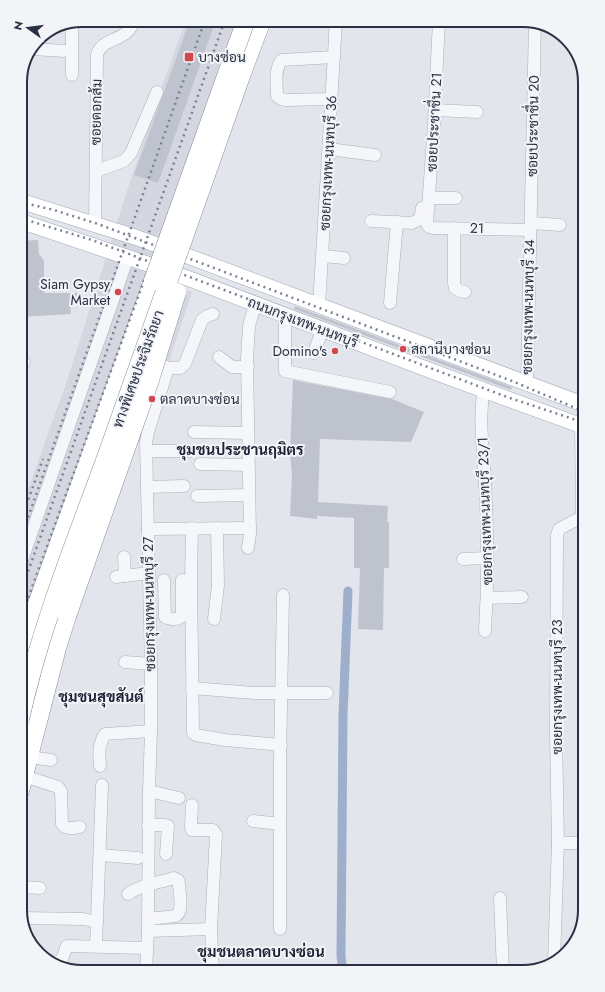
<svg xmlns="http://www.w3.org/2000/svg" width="605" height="992" font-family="Jost,Sarabun,sans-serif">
<rect width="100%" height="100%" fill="#e2e5eb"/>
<g fill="#d4d7e0">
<path d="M186 20H243L20 640V512L68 378 127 191 163 84Z"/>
<path d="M183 288 192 292 142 442 134 439Z"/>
</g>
<path fill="#c6d5c3" d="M359 964 469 969V972H358Z"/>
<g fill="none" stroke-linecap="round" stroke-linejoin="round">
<path stroke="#9dafcb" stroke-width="9" d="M343 972 341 956 343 715 348 591"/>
</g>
<g fill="#bfc3ce">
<path d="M190 20H216L158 183 134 175Z"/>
<path d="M38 240 39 254 44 261V293H77L76 303H70L71 314 20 317V241Z"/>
<path d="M295 306 512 387 511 390 294 309Z"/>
<path d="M293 380 392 399 424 412 411 442 320 439 318 502 388 506 387 522H389V568H384L383 630 358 629 360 568H354V518L317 516V519L290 516 292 475 290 453Z"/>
</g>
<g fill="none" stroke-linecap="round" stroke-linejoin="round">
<defs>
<g id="minor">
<path d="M439 20 434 123 427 224 429 227 433 228 530 230"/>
<path d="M72 24V75"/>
<path d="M33 49 64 51"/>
<path d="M332 99 286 100 281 99 277 96C277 85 274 68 282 60L334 57"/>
<path d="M435 110 477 112"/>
<path d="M329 149 375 155"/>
<path d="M96 171 124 161 131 153 157 92"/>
<path d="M429 198H456"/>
<path d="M371 221 412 223 420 219 422 208H425"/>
<path d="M531 223 560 225"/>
<path d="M95 224 97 55C102 36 128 43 134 20"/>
<path d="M454 228V283L455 288 460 291 465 292"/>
<path d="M323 256 344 258"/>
<path d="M390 303 397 222"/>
<path d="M319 306 336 20"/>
<path d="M285 316V371L390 392"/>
<path d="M314 353 322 330"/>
<path d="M219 357 232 367H248"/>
<path d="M20 362H24"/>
<path d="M168 368H180L185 364 202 320 207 316 213 314"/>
<path d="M527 384 535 23"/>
<path d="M484 390C478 419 484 455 485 485 488 533 488 583 485 631"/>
<path d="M194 432 248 433"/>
<path d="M147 451H190"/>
<path d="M200 464 248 465"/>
<path d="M147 487 184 486"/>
<path d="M197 496 249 495"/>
<path d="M192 528 191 580 193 733 196 735 225 740 281 745"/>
<path d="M148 529 250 528"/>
<path d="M248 548 250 534 247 359 249 326 255 305"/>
<path d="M124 557 125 576"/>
<path d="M463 559 487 558"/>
<path d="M20 566 128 257"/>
<path d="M116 577 149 573"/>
<path d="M164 580 165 617C170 620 178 620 182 616V580"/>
<path d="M487 598 522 597"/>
<path d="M214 619 218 585 217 528"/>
<path d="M125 662 151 664"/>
<path d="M192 688 254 693H327"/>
<path d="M29 757 51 760"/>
<path d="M100 766C99 754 98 745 105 734L151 731"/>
<path d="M24 776 58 787 61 791 62 824C66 830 74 828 80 827"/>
<path d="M149 791 179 798"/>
<path d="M253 821 280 824"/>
<path d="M148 825H165L168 826 166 854"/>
<path d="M558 843H585"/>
<path d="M100 855 138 858"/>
<path d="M20 887 40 888"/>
<path d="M128 894C142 884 159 883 174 878L178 880 179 884C179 892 184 911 176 916L148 919"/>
<path d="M500 898 503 972"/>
<path d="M22 918 83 919 97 922"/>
<path d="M211 929 213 972"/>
<path d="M280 929V761L283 595"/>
<path d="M148 931 211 929 216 834 213 830H192L191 827 192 805"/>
<path d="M96 946 102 785"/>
<path d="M50 961 61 962 66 948 67 946 147 948"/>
<path d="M554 962 558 843 556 733 557 535 559 529 576 520H581L582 510 581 425"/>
<path d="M146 972 148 931 149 791 151 731V664L146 443 148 432 168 368 150 358"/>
</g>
<g id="major">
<path d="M20 201 135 237 182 254 585 405"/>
<path d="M20 221 174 273 445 376 585 427"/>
</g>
<g id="highway">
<path d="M242 73 262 20"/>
<path d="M20 656 37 604 153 281"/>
<path d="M20 791 57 648 67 616"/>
</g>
</defs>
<use href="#minor" stroke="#abafb9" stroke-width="13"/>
<use href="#major" stroke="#a1a8b7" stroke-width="16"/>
<use href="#highway" stroke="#8990a2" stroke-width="19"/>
<use href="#minor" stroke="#f5f6f9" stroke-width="12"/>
<use href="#major" stroke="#fff" stroke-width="15"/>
<use href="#highway" stroke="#fff" stroke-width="18"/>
<g stroke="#7b8294" stroke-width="2.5" stroke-dasharray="2 4" stroke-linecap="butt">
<path d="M20 202 54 210 98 224 512 381 585 412"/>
<path d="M20 218 92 240 507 397 585 423"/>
<path d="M20 522 43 459"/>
<path d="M20 540 205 20"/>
<path d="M20 594 225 20"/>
<path d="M20 620 157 245 238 20"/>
</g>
<defs>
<g id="highway-bridge">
<path d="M153 281 246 20"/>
<path d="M67 616 149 383 177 292"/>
<path d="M20 719C40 628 76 540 108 452 153 326 198 200 242 73"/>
</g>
</defs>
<use href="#highway-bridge" stroke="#8990a2" stroke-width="19" stroke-linecap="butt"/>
<use href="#highway-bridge" stroke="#fff" stroke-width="18"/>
</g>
<g fill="#d0474e" stroke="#f2f4f8" stroke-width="1.5">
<rect x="184" y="52" width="10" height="10" rx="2"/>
<circle cx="118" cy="292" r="4"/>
<circle cx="403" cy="349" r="4"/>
<circle cx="335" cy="351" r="4"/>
<circle cx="152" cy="399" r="4"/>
</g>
<g text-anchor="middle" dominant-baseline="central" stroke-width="4" stroke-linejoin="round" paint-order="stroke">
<g font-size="14" fill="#2a3043" stroke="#f2f4f8" text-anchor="start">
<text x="198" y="57">บางซ่อน</text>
<text x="110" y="284" text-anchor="end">Siam Gypsy<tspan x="110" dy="16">Market</tspan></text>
<text x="411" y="349">สถานีบางซ่อน</text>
<text x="327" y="351" text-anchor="end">Domino's</text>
<text x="160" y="399">ตลาดบางซ่อน</text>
</g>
<g font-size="14" fill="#2a3043" stroke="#f2f4f8">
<text transform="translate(96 112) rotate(-89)">ซอยดอกส้ม</text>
<text transform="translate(434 122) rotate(-87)">ซอยประชาชื่น 21</text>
<text transform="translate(533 126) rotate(-89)">ซอยประชาชื่น 20</text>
<text transform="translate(328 163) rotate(-87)">ซอยกรุงเทพ-นนทบุรี 36</text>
<text transform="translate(477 228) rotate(1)">21</text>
<text transform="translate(528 307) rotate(-89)">ซอยกรุงเทพ-นนทบุรี 34</text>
<text transform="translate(303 322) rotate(21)">ถนนกรุงเทพ-นนทบุรี</text>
<text transform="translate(138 369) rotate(-70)">ทางพิเศษประจิมรัถยา</text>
<text transform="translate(485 511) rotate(-92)">ซอยกรุงเทพ-นนทบุรี 23/1</text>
<text transform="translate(149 604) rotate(-91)">ซอยกรุงเทพ-นนทบุรี 27</text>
<text transform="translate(557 687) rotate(-90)">ซอยกรุงเทพ-นนทบุรี 23</text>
</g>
<g font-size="15" font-weight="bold" fill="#1c2234" stroke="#f2f4f8">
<text x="240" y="450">ชุมชนประชานฤมิตร</text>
<text x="101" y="697">ชุมชนสุขสันต์</text>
<text x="261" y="952">ชุมชนตลาดบางซ่อน</text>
</g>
</g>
<path d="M0 0H605V992H0ZM82 27H523A55 55 0 0 1 578 82V910A55 55 0 0 1 523 965H82A55 55 0 0 1 27 910V82A55 55 0 0 1 82 27Z" fill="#f2f4f8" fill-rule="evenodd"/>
<path fill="none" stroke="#2a3043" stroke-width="2" d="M82 27H523A55 55 0 0 1 578 82V910A55 55 0 0 1 523 965H82A55 55 0 0 1 27 910V82A55 55 0 0 1 82 27Z"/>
<g transform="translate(28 28) rotate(284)" stroke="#f2f4f8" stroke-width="3" paint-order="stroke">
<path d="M0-3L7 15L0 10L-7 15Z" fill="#2a3043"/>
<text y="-6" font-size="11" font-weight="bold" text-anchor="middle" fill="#2a3043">N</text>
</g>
</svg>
